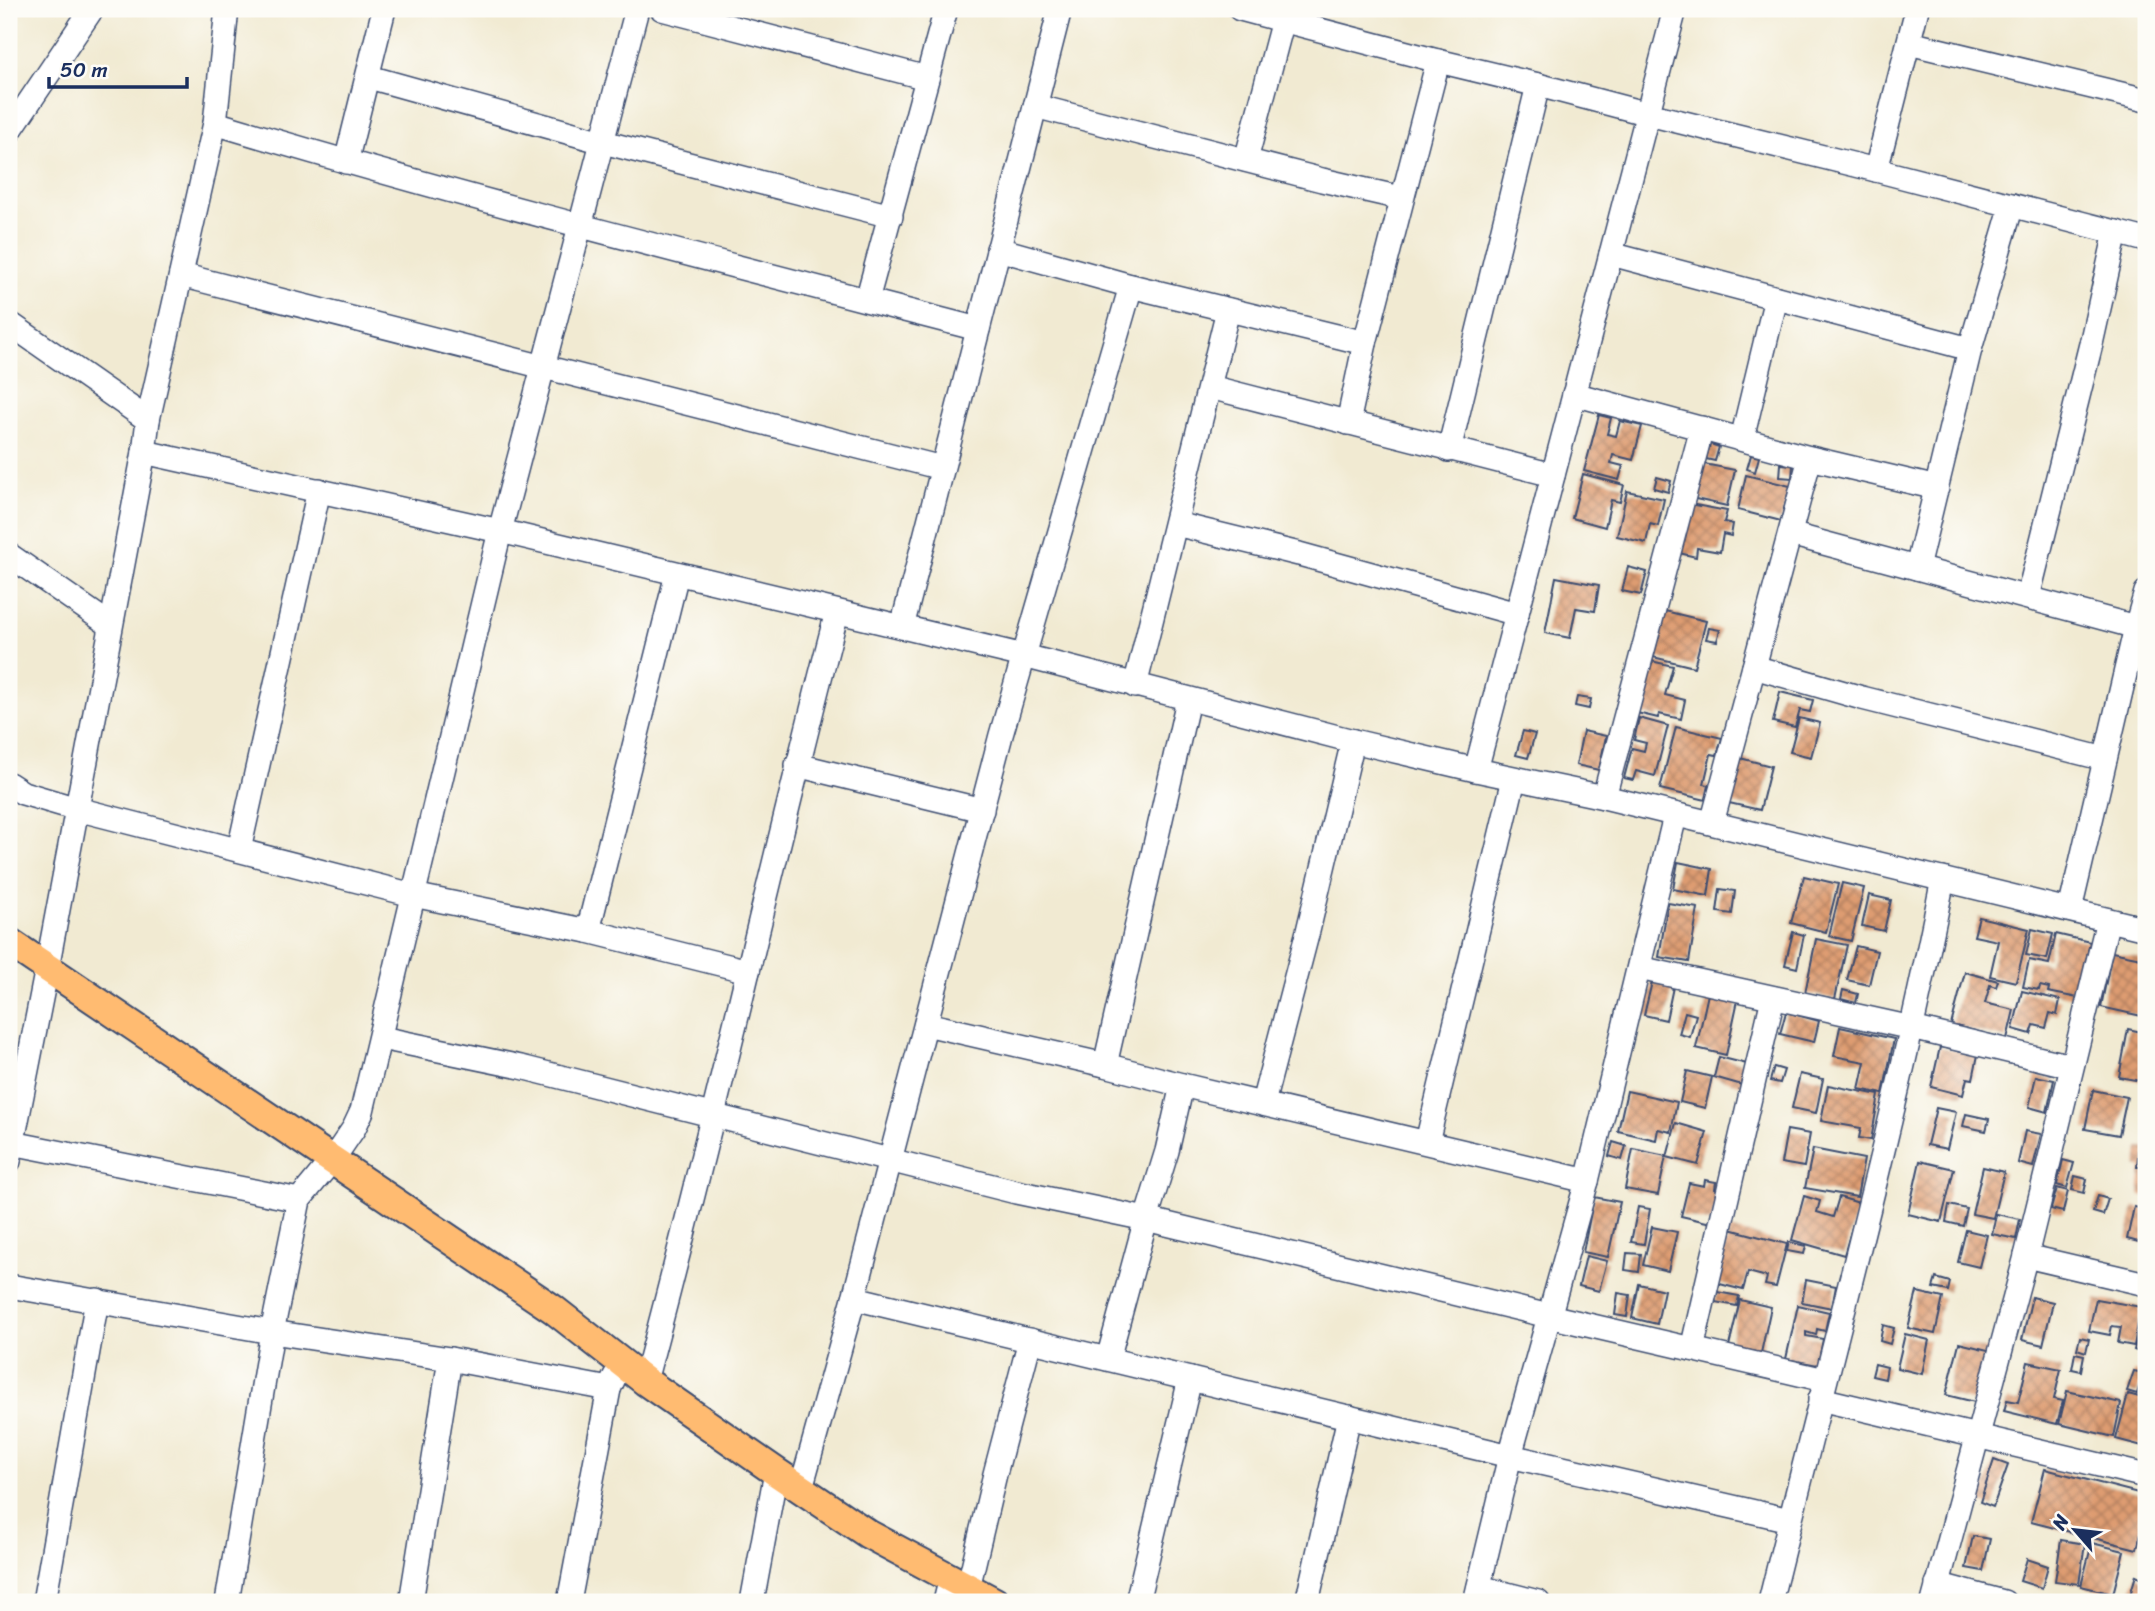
<svg xmlns="http://www.w3.org/2000/svg" width="2155" height="1611" font-family="Sriracha,sans-serif">
<defs>
<pattern id="building-cross-hatch" width="8" height="8" patternUnits="userSpaceOnUse" patternTransform="scale(1.75)"><rect width="8" height="8" fill="#de9c71"/><path d="M0 0l8 8M0 8l8-8" fill="none" stroke="#b38060"/></pattern>
</defs>
<rect width="100%" height="100%" fill="#fdfcf7"/>
<filter id="ink" filterUnits="userSpaceOnUse"><feTurbulence type="fractalNoise" baseFrequency=".0143" numOctaves="2"/><feDisplacementMap in="SourceGraphic" scale="14" xChannelSelector="R" yChannelSelector="G"/><feConvolveMatrix kernelMatrix="1 2 1 2 8 2 1 2 1" color-interpolation-filters="sRGB"/></filter>
<filter id="wash" filterUnits="userSpaceOnUse"><feTurbulence type="fractalNoise" baseFrequency=".00686" numOctaves="4" result="noise"/><feDisplacementMap in="SourceGraphic" scale="28" xChannelSelector="R" yChannelSelector="G"/><feGaussianBlur stdDeviation="1.57" result="paint"/><feColorMatrix in="noise" values="0 0 0 0 0 0 0 0 0 0 0 0 0 0 0 0 0 1.4 0 .05"/><feComposite in="paint" operator="in"/></filter>
<g filter="url(#wash)">
<rect width="100%" height="100%" fill="#f1ead2"/>
<g id="blocks">
<g fill="url(#building-cross-hatch)">
<path d="M1599 415 1611 418 1607 434 1616 436 1620 421 1642 426 1633 460 1613 455 1611 463 1623 466 1619 480 1584 471Z"/>
<path d="M1710 444 1719 447 1715 461 1706 459Z"/>
<path d="M1751 455 1759 457 1755 472 1747 469Z"/>
<path d="M1699 463 1735 470 1727 506 1691 498Z"/>
<path d="M1781 464 1793 465 1792 478 1780 477Z"/>
<path d="M1583 474 1624 485 1620 502 1611 500 1605 527 1572 518Z"/>
<path d="M1746 475 1790 486 1781 521 1738 510Z"/>
<path d="M1657 477 1671 481 1668 492 1654 488Z"/>
<path d="M1627 491 1664 499 1658 526 1650 524 1646 543 1617 536Z"/>
<path d="M1690 504 1727 511 1724 522 1733 524 1731 536 1723 534 1720 552 1697 548 1696 557 1679 553Z"/>
<path d="M1628 567 1647 572 1641 595 1622 591Z"/>
<path d="M1556 577 1599 585 1595 611 1576 608 1570 638 1545 633Z"/>
<path d="M1665 611 1706 621 1694 667 1653 657Z"/>
<path d="M1709 628 1720 630 1717 641 1706 639Z"/>
<path d="M1651 661 1673 666 1665 695 1685 700 1681 719 1659 714 1658 718 1637 713Z"/>
<path d="M1780 692 1813 700 1810 712 1800 710 1795 727 1773 722Z"/>
<path d="M1577 697 1591 699 1589 709 1575 706Z"/>
<path d="M1639 718 1668 726 1655 776 1636 771 1633 780 1624 778 1632 748 1644 751 1646 743 1634 740Z"/>
<path d="M1799 718 1820 723 1811 757 1790 752Z"/>
<path d="M1676 727 1722 738 1717 755 1711 754 1704 784 1709 785 1706 800 1660 789Z"/>
<path d="M1523 731 1535 734 1528 758 1516 755Z"/>
<path d="M1583 731 1606 736 1599 770 1576 765Z"/>
<path d="M1740 758 1771 766 1760 810 1729 803Z"/>
<path d="M1678 862 1712 869 1708 896 1673 889Z"/>
<path d="M1804 876 1838 884 1826 932 1791 923Z"/>
<path d="M1842 883 1864 888 1851 941 1829 936Z"/>
<path d="M1720 889 1735 891 1732 914 1717 912Z"/>
<path d="M1869 895 1891 900 1884 931 1862 926Z"/>
<path d="M1668 903 1698 908 1689 962 1659 957Z"/>
<path d="M1979 917 2029 929 2016 982 1990 976 1998 941 1974 936Z"/>
<path d="M2032 929 2053 934 2047 959 2026 955Z"/>
<path d="M1793 932 1804 935 1797 968 1785 965Z"/>
<path d="M2056 934 2090 942 2078 998 2048 992 2049 988 2040 986 2039 990 2023 987 2029 960 2049 964Z"/>
<path d="M1816 939 1847 945 1835 999 1805 993Z"/>
<path d="M1856 946 1877 951 1869 985 1847 980Z"/>
<path d="M2112 952 2146 959V1017L2101 1007Z"/>
<path d="M1965 972 1998 981 1996 987 1990 985 1985 1003 2014 1010 2007 1039 1951 1025Z"/>
<path d="M1652 982 1673 987 1666 1020 1644 1015Z"/>
<path d="M1843 990 1858 994 1856 1003 1841 999Z"/>
<path d="M2022 991 2060 1000 2057 1015 2050 1013 2046 1028 2034 1025 2031 1034 2013 1029Z"/>
<path d="M1708 994 1738 1000 1726 1055 1696 1048Z"/>
<path d="M1685 1012 1696 1015 1690 1037 1679 1034Z"/>
<path d="M1786 1012 1819 1021 1814 1042 1780 1034Z"/>
<path d="M1840 1027 1894 1039 1883 1094 1859 1089 1865 1062 1834 1056Z"/>
<path d="M2128 1029 2146 1033V1082L2119 1077Z"/>
<path d="M1940 1047 1978 1055 1973 1079 1967 1078 1963 1095 1931 1087Z"/>
<path d="M1719 1057 1747 1064 1742 1085 1714 1077Z"/>
<path d="M1774 1067 1784 1070 1780 1083 1770 1081Z"/>
<path d="M1687 1071 1712 1077 1705 1108 1680 1102Z"/>
<path d="M1800 1074 1823 1079 1816 1113 1792 1108Z"/>
<path d="M2036 1076 2054 1080 2047 1112 2029 1107Z"/>
<path d="M1828 1085 1879 1095 1871 1140 1859 1138 1861 1128 1821 1121Z"/>
<path d="M2093 1090 2127 1097 2119 1135 2085 1129Z"/>
<path d="M1627 1091 1677 1102 1671 1132 1658 1129 1656 1140 1618 1131Z"/>
<path d="M1936 1108 1956 1112 1947 1149 1927 1145Z"/>
<path d="M1966 1114 1989 1119 1986 1131 1963 1126Z"/>
<path d="M1676 1123 1707 1132 1698 1165 1667 1157Z"/>
<path d="M1787 1130 1810 1134 1804 1167 1781 1163Z"/>
<path d="M2025 1131 2041 1134 2033 1167 2018 1163Z"/>
<path d="M1613 1142 1626 1146 1622 1160 1609 1156Z"/>
<path d="M2139 1147H2146V1196L2139 1195 2142 1167H2137Z"/>
<path d="M1633 1149 1666 1156 1658 1195 1625 1189Z"/>
<path d="M1813 1149 1864 1159 1857 1197 1805 1188Z"/>
<path d="M2063 1160 2074 1163 2067 1188 2057 1185Z"/>
<path d="M1920 1161 1954 1169 1941 1222 1908 1214Z"/>
<path d="M1983 1167 2004 1172 1993 1218 1972 1214Z"/>
<path d="M2075 1176 2087 1179 2084 1193 2072 1190Z"/>
<path d="M1705 1180 1716 1182 1715 1189 1719 1190 1711 1223 1681 1216 1689 1183 1704 1186Z"/>
<path d="M2057 1188 2068 1191 2063 1212 2051 1209Z"/>
<path d="M1804 1196 1820 1201 1817 1212 1833 1217 1839 1197 1859 1203 1844 1255 1792 1240Z"/>
<path d="M2098 1196 2108 1199 2103 1215 2093 1212Z"/>
<path d="M1594 1197 1620 1202 1608 1257 1583 1252Z"/>
<path d="M1949 1205 1967 1209 1963 1226 1946 1222Z"/>
<path d="M1638 1207 1650 1209 1644 1244 1631 1242Z"/>
<path d="M2134 1207 2146 1209V1244L2127 1239Z"/>
<path d="M1996 1214 2020 1219 2016 1239 1992 1234Z"/>
<path d="M1652 1227 1677 1232 1668 1271 1643 1265Z"/>
<path d="M1730 1229 1787 1244 1776 1287 1765 1285 1767 1277 1748 1272 1743 1290 1716 1283Z"/>
<path d="M1966 1230 1987 1235 1979 1267 1958 1262Z"/>
<path d="M1789 1242 1806 1246 1804 1254 1787 1251Z"/>
<path d="M1627 1253 1641 1254 1639 1272 1625 1270Z"/>
<path d="M1586 1256 1607 1261 1599 1291 1579 1286Z"/>
<path d="M1936 1278 1950 1282 1948 1291 1933 1288Z"/>
<path d="M1806 1280 1836 1286 1832 1308 1802 1302Z"/>
<path d="M1639 1284 1664 1290 1657 1324 1632 1318Z"/>
<path d="M1717 1292 1739 1296 1737 1306 1715 1302Z"/>
<path d="M1917 1292 1943 1298 1935 1334 1908 1328Z"/>
<path d="M1618 1293 1630 1295 1627 1317 1615 1315Z"/>
<path d="M2032 1297 2053 1302 2043 1345 2022 1340Z"/>
<path d="M2096 1299 2141 1307 2134 1346 2118 1343 2121 1327 2112 1326 2110 1335 2089 1331Z"/>
<path d="M1740 1300 1771 1307 1761 1353 1729 1346Z"/>
<path d="M1798 1305 1829 1312 1825 1331 1817 1329 1816 1335 1806 1332V1336L1823 1339 1818 1365 1786 1359Z"/>
<path d="M2145 1308H2146V1354L2134 1350Z"/>
<path d="M1883 1325 1894 1328 1890 1344 1880 1341Z"/>
<path d="M1905 1334 1929 1340 1922 1374 1897 1368Z"/>
<path d="M2080 1337 2089 1339 2086 1352 2077 1349Z"/>
<path d="M1959 1343 1992 1351 1979 1403 1946 1395Z"/>
<path d="M2075 1353 2084 1355 2081 1371 2072 1369Z"/>
<path d="M2028 1362 2061 1369 2054 1399 2063 1401 2057 1424 2004 1411 2007 1400 2018 1402Z"/>
<path d="M1875 1364 1887 1367 1885 1379 1872 1376Z"/>
<path d="M2134 1371 2143 1373 2137 1394 2127 1391Z"/>
<path d="M2143 1382 2146 1383V1447L2116 1439 2128 1394 2139 1397Z"/>
<path d="M2067 1391 2121 1403 2114 1437 2059 1424Z"/>
<path d="M1994 1460 2008 1465 1993 1507 1980 1502Z"/>
<path d="M2045 1469 2146 1495V1514L2137 1549 2031 1522Z"/>
<path d="M1973 1536 1990 1539 1983 1571 1966 1568Z"/>
<path d="M2061 1540 2085 1544 2079 1584 2055 1581Z"/>
<path d="M2092 1543 2124 1551 2113 1594 2081 1586Z"/>
<path d="M2027 1559 2048 1566 2042 1588 2020 1581Z"/>
<path d="M2136 1575 2146 1580V1602H2128Z"/>
</g>
</g>
</g>
<g filter="url(#ink)">
<use href="#blocks" fill-opacity="0" stroke="#3b4b6f" stroke-width="2"/>
<g fill="none" stroke-linecap="round" stroke-linejoin="round">
<defs>
<g id="minor">
<path d="M662 9 927 78"/>
<path d="M1240 9 1438 61 1538 85 1648 114 1876 170 2146 240"/>
<path d="M1909 43 2146 100"/>
<path d="M369 77 603 142 891 216"/>
<path d="M1035 106 1322 180 1401 198"/>
<path d="M215 123C467 199 723 263 978 329"/>
<path d="M9 132 92 9"/>
<path d="M1246 160 1283 20"/>
<path d="M346 162 384 9"/>
<path d="M1876 170 1917 9"/>
<path d="M998 249 1131 286 1365 343"/>
<path d="M1611 254 1970 349"/>
<path d="M181 275 942 468"/>
<path d="M867 300 946 9"/>
<path d="M9 323 148 420"/>
<path d="M1210 387 1553 475"/>
<path d="M1574 394 1810 458 1937 488"/>
<path d="M1348 423 1365 343 1438 61"/>
<path d="M1742 439 1776 298"/>
<path d="M1449 450 1538 85"/>
<path d="M144 452 500 531 1024 656 1353 741 1476 770 1604 797 2146 929"/>
<path d="M1176 524 1299 554 1517 614"/>
<path d="M1790 534 2136 627"/>
<path d="M9 555 110 625"/>
<path d="M1917 568 1970 349 2012 205"/>
<path d="M2028 597 2091 344 2116 232"/>
<path d="M902 627 1060 9"/>
<path d="M1754 667 1862 698 2105 759"/>
<path d="M1135 686 1228 310"/>
<path d="M797 765 982 810"/>
<path d="M1476 770 1675 9"/>
<path d="M9 784 23 793 77 809 413 895 588 931 748 971"/>
<path d="M1604 797 1702 428"/>
<path d="M1712 823 1810 458"/>
<path d="M239 850 319 490"/>
<path d="M2070 910 2136 627 2146 592"/>
<path d="M588 931 677 574"/>
<path d="M1639 968 1912 1028 2071 1066"/>
<path d="M926 1024 1105 1065 1182 1085 1587 1181"/>
<path d="M381 1038 521 1067 1016 1192 1146 1219 1549 1316 1825 1380"/>
<path d="M1105 1065 1188 700"/>
<path d="M1263 1103 1308 931 1353 741"/>
<path d="M1427 1142 1514 779"/>
<path d="M12 1143 299 1200"/>
<path d="M9 1161 47 968 144 452 148 420 215 123 227 9"/>
<path d="M2026 1256 2146 1284"/>
<path d="M9 1286 272 1332 450 1359 609 1389"/>
<path d="M854 1298 1510 1456 1790 1520"/>
<path d="M1692 1349 1773 998"/>
<path d="M1108 1359 1146 1219 1167 1151 1182 1085"/>
<path d="M645 1381C714 1126 770 868 837 612"/>
<path d="M1820 1399 2146 1476"/>
<path d="M801 1488 854 1298 1001 735 1131 286"/>
<path d="M1937 1584 2004 1602"/>
<path d="M1479 1587 1538 1602"/>
<path d="M968 1588 995 1474 1030 1340"/>
<path d="M44 1602 97 1300"/>
<path d="M227 1602 272 1332 299 1200 333 1159 354 1128 362 1111 500 531 637 9"/>
<path d="M411 1602 450 1359"/>
<path d="M569 1602 609 1389 615 1376"/>
<path d="M752 1602 776 1472"/>
<path d="M945 1602 951 1578"/>
<path d="M1137 1602 1190 1379"/>
<path d="M1307 1602 1349 1417"/>
<path d="M1475 1602 1510 1456 1587 1181 1675 816"/>
<path d="M1770 1602C1829 1362 1895 1122 1943 879"/>
<path d="M1933 1602 2026 1256 2108 920"/>
</g>
<path id="major" d="M9 942 553 1309 645 1381 776 1472 868 1534 995 1602"/>
</defs>
<use href="#minor" stroke="#3b4b6f" stroke-width="26"/>
<use href="#major" stroke="#3b4b6f" stroke-width="32"/>
<use href="#minor" stroke="#fff" stroke-width="23"/>
<use href="#major" stroke="#ffbb71" stroke-width="28"/>
</g>
</g>
<rect width="2155" height="1611" fill="none" stroke="#fdfcf7" stroke-width="35"/>
<g transform="translate(2075 1530) rotate(298)" stroke="#fdfcf7" stroke-width="5" paint-order="stroke">
<path d="M0-5L12 26L0 18L-12 26Z" fill="#1b2f5e"/>
<text y="-10" font-size="19" font-weight="bold" text-anchor="middle" fill="#1b2f5e">N</text>
</g>
<path d="M49 77v10h138v-10" fill="none" stroke="#1b2f5e" stroke-width="3.5"/>
<text x="60" y="77" font-size="21" fill="#1b2f5e" stroke="#fdfcf7" stroke-width="5" paint-order="stroke">50 m</text>
</svg>
